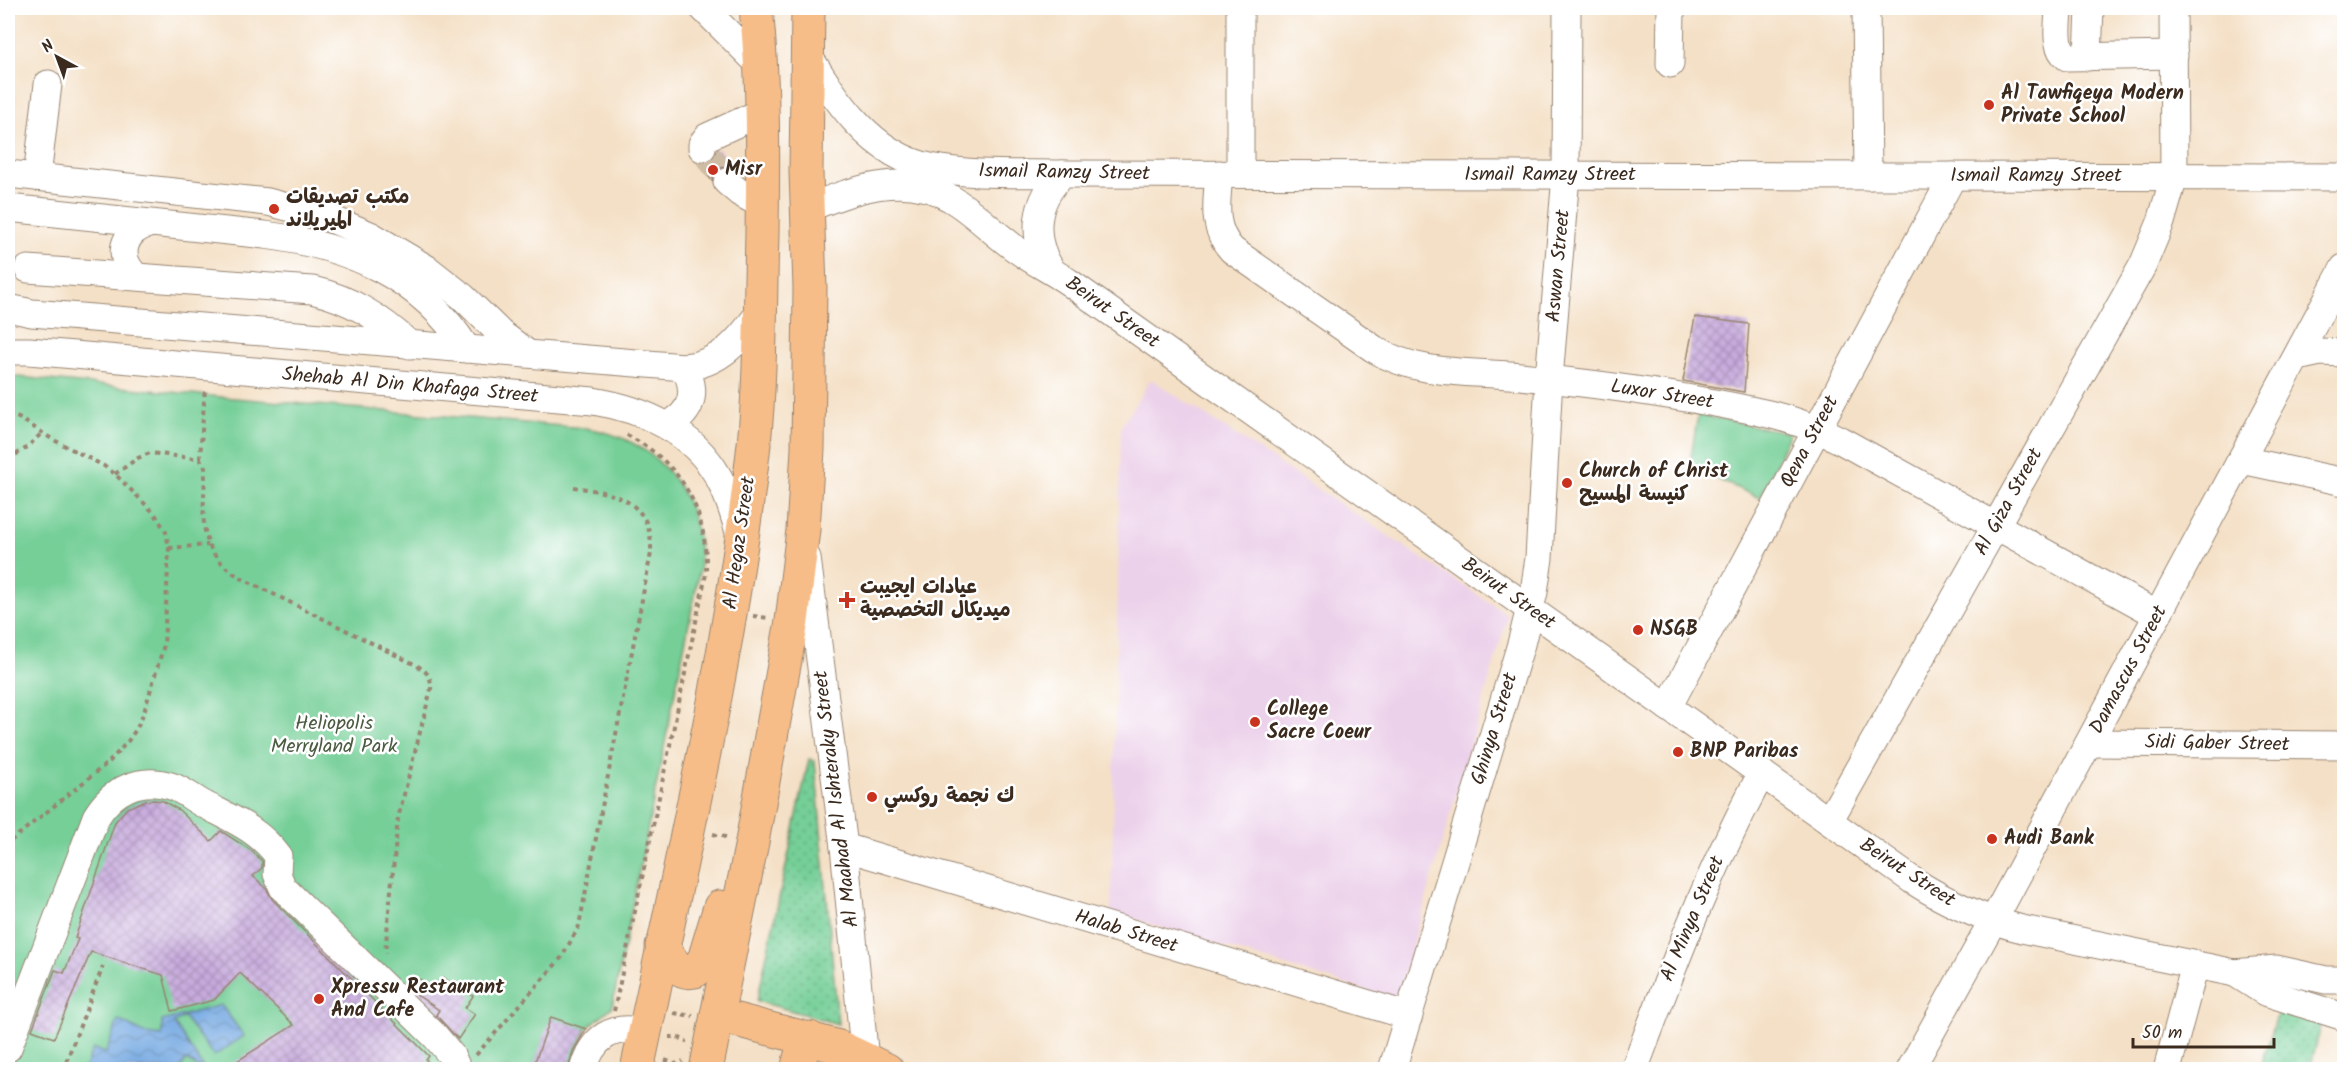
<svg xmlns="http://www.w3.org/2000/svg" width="2352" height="1077" font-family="Kalam,'Playpen Sans Arabic',sans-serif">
<defs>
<pattern id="grass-dots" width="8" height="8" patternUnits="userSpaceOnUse" patternTransform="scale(1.5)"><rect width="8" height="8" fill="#75cf97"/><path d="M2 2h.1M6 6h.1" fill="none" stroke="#61a87b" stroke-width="1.8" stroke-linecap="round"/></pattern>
<pattern id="water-waves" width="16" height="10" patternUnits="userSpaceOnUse" patternTransform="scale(1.5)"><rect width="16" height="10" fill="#75a9e2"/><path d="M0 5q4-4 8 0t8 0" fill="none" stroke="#618ab7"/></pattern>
<pattern id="building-cross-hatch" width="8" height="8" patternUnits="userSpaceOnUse" patternTransform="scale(1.5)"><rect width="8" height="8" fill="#c8abde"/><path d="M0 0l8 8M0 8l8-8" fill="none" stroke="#a48bb3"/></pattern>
</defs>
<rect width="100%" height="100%" fill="#fff"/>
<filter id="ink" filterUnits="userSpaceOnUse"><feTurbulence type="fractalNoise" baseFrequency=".0167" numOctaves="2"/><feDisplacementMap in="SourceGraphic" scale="12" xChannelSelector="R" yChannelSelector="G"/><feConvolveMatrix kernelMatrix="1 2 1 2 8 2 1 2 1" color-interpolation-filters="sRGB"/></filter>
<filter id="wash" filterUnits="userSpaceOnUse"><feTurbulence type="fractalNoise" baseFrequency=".008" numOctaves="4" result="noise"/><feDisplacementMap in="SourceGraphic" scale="24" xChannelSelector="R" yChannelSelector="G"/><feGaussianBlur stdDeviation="1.35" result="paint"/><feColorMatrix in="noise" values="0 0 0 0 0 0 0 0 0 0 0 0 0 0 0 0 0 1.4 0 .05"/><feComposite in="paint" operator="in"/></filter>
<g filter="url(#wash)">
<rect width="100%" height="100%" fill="#f4e0c6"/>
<path fill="#ecd1ea" d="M1151 379 1508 615 1397 1000 1111 912 1121 427Z"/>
<g fill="url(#grass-dots)" stroke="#587c5a" stroke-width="1.5">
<path d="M809 759 815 761 838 1024 757 1001Z"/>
<path d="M2279 1009 2322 1022 2310 1069 2260 1070Z"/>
</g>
<g fill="#75cf97" stroke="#587c5a" stroke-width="1.5">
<path d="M8 376 222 397 585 428C659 439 701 494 700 568L612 1007 586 1029 571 1069H8Z"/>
<path d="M1698 415 1790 433 1760 498 1689 467Z"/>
</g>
<path fill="url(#water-waves)" stroke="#586a80" stroke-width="1.5" d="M221 1005 244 1036 214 1056 184 1017 174 1023 203 1067 200 1068 186 1060 180 1069H84L93 1049 106 1053 118 1020 146 1034 162 1036V1021Z"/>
<g id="blocks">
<g fill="url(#building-cross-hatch)">
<path d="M718 149 732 168 721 167 715 172 712 181 697 162 703 164 710 161Z"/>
<path d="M1695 317 1749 324 1744 392 1683 381Z"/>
<path d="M154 800 163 801 179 810 211 841 221 831 252 851 262 861V868L253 876 266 888 272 899 429 1056 426 1060 436 1070H223L294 1025 240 973 214 1000 172 1011 163 975 91 952 54 1038 32 1030 55 970 64 973 78 939 75 938 115 822 127 808 144 801Z"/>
<path d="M443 978 473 996 465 1008 475 1014 458 1039 436 1015 439 1010 411 991 419 979 436 989Z"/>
<path d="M551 1017 586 1029 573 1051 568 1070H532Z"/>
</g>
</g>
</g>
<g filter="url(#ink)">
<use href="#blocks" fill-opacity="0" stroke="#988572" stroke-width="1.5"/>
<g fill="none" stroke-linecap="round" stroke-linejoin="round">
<path stroke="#cfbca4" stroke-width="27" stroke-dasharray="27 14" stroke-linecap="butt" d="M702 148 727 182"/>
<defs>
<g id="minor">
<path d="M703 8 762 67"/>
<path d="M1866 8 1868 176"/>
<path d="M2059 8C2059 23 2053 47 2067 57L2174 55"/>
<path d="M806 52C836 100 871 155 930 167 973 176 1019 173 1063 174L2344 177"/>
<path d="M2088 57 2090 8"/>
<path d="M1670 64 1671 8"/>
<path d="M702 148V144L707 137 762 112"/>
<path d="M8 174 268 202 329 218 372 236 426 268 463 297 500 333 527 353"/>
<path d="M1219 174C1217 202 1211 227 1232 250L1374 349C1418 376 1470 371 1520 376 1578 382 1635 389 1692 399 1743 408 1794 416 1840 440L2158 615"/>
<path d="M1240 174V8"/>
<path d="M37 177 48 84"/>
<path d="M727 182 740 193 762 205"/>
<path d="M8 208 265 235C348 246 420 275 467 349"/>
<path d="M808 208C853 190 904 170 950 198 971 210 988 228 1008 243 1027 259 1050 269 1070 283L1912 880C1946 902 1982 919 2022 929L2235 973 2276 969 2326 980H2344"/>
<path d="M28 269 312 290C351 299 381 318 410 345"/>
<path d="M1052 271C1030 238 1034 201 1063 174"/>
<path d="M136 276C116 258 122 231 149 224"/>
<path d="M8 308 32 313 684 367C721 364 741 339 761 310"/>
<path d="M8 351H29L593 401C643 409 693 431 719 478 729 497 735 518 741 539"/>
<path d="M2297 357 2320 352 2344 353"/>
<path d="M667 425C693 414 698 390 684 367"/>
<path d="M2242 460 2344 482"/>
<path d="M807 558 844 847 866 1070"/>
<path d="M1668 707 1953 176"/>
<path d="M2090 743 2344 745"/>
<path d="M1829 821 2143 265 2161 222 2174 177 2173 8"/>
<path d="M844 847 1409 1016"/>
<path d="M2235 973 2265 992 2344 1017"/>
<path d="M8 1048 96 817C112 790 140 776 171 786 184 790 194 800 207 806 234 820 259 830 278 856L277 874 283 888 435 1036 451 1055 458 1070"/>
<path d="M583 1070C592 1037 613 1024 644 1032"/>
<path d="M1392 1070 1521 644 1534 592 1539 558 1549 379 1566 175 1567 8"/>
<path d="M1634 1070C1672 968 1710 868 1762 773"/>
<path d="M1910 1070 1993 921 2344 268"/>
<path d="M2167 1070 2195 965"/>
</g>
<g id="major">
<path d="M662 946C671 959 677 975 695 971L704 960 720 907"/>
<path d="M717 1015 839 1047 887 1070"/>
<path d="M637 1070C680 862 731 655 754 444 761 374 760 304 762 234 763 157 764 83 756 8"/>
<path d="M706 1070 752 842 792 621 803 530 808 449 810 288 806 172 808 8"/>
<path d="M797 1070 803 1047 810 1038"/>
</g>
</defs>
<use href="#minor" stroke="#988572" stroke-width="29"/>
<use href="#major" stroke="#988572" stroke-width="35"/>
<g stroke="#988572" stroke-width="4" stroke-dasharray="4.5 4.5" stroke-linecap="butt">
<path d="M8 414 21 419 52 439 104 466 115 474 155 514 166 532 169 548 164 645 144 712 137 728 128 741 110 761 8 843"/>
<path d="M8 459 25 449 42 433"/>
<path d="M200 459 205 388"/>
<path d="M115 474 138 458 150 453 200 459 205 467C205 516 192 550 243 579L416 665C426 671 432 676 431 689L398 818 385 953"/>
<path d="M169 548 208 545"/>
<path d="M753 616 769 618"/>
<path d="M713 834 729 838"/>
<path d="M614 1011 706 574C708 510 682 463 625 434"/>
<path d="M674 1013 693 1016"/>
<path d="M669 1037H678L687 1042"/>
<path d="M476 1055 562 957 579 926 651 553C653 501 616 493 574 487"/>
<path d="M665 1060 675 1064 683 1061"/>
<path d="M63 1070 103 966"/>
</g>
<use href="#minor" stroke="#fff" stroke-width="27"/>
<use href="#major" stroke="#f7bd88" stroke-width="33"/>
</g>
</g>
<g fill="#c8321e" stroke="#fff" stroke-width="2">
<circle cx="1989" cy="105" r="6"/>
<circle cx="713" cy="170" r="6"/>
<circle cx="274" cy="209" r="6"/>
<circle cx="1567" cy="483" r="6"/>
<path d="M844 591h6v6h6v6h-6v6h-6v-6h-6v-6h6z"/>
<circle cx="1638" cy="630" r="6"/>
<circle cx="1255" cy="722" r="6"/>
<circle cx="1678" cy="752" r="6"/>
<circle cx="872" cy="797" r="6"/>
<circle cx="1992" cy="839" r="6"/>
<circle cx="319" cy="999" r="6"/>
</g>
<g text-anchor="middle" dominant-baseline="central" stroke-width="5" stroke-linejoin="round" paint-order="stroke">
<g font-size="20" font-weight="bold" fill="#3b2a1e" stroke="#fff" text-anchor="start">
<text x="2001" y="94">Al Tawfiqeya Modern<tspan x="2001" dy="23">Private School</tspan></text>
<text x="725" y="170">Misr</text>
<text x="286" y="198">مكتب تصديقات<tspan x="286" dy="23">الميريلاند</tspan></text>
<text x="1579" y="472">Church of Christ<tspan x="1579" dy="23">كنيسة المسيح</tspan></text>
<text x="860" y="588">عيادات ايجيبت<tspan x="860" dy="23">ميديكال التخصصية</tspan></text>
<text x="1650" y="630">NSGB</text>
<text x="1267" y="710">College<tspan x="1267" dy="23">Sacre Coeur</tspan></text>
<text x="1690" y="752">BNP Paribas</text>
<text x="884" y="797">ك نجمة روكسي</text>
<text x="2004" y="839">Audi Bank</text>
<text x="331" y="988">Xpressu Restaurant<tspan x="331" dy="23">And Cafe</tspan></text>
</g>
<g font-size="20" fill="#3b2a1e" stroke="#fff">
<text transform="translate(1064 173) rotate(1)">Ismail Ramzy Street</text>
<text x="1550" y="175">Ismail Ramzy Street</text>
<text x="2036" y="176">Ismail Ramzy Street</text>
<text transform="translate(1559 266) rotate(-85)">Aswan Street</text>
<text transform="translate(1112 313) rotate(35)">Beirut Street</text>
<text transform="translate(410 386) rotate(5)">Shehab Al Din Khafaga Street</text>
<text transform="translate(1662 395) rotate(9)">Luxor Street</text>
<text transform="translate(1810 442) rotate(-62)">Qena Street</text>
<text transform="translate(2009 502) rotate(-61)">Al Giza Street</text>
<text transform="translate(740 543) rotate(-82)">Al Hegaz Street</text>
<text transform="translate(1508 594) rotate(35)">Beirut Street</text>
<text transform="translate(2129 670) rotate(-62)">Damascus Street</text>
<text transform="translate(1495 729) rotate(-73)">Ghinya Street</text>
<text transform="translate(2217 744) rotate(1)">Sidi Gaber Street</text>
<text transform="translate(837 799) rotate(-97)">Al Maahad Al Ishteraky Street</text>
<text transform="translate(1907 873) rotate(33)">Beirut Street</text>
<text transform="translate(1693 919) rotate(-67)">Al Minya Street</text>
<text transform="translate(1126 932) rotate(17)">Halab Street</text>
</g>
<g font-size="20" fill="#4c5c42" stroke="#fff">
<text x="334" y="724">Heliopolis<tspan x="334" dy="23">Merryland Park</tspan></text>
</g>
</g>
<rect width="2352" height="1077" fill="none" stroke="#fff" stroke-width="30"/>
<g transform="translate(57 57) rotate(319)" stroke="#ffffff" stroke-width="4.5" paint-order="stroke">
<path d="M0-4.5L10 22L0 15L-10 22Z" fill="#3b2a1e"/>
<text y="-9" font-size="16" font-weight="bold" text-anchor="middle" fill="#3b2a1e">N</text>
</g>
<path d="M2133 1038v9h141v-9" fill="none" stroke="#3b2a1e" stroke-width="3"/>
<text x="2142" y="1038" font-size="18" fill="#3b2a1e" stroke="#ffffff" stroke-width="4.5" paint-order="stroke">50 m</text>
</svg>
